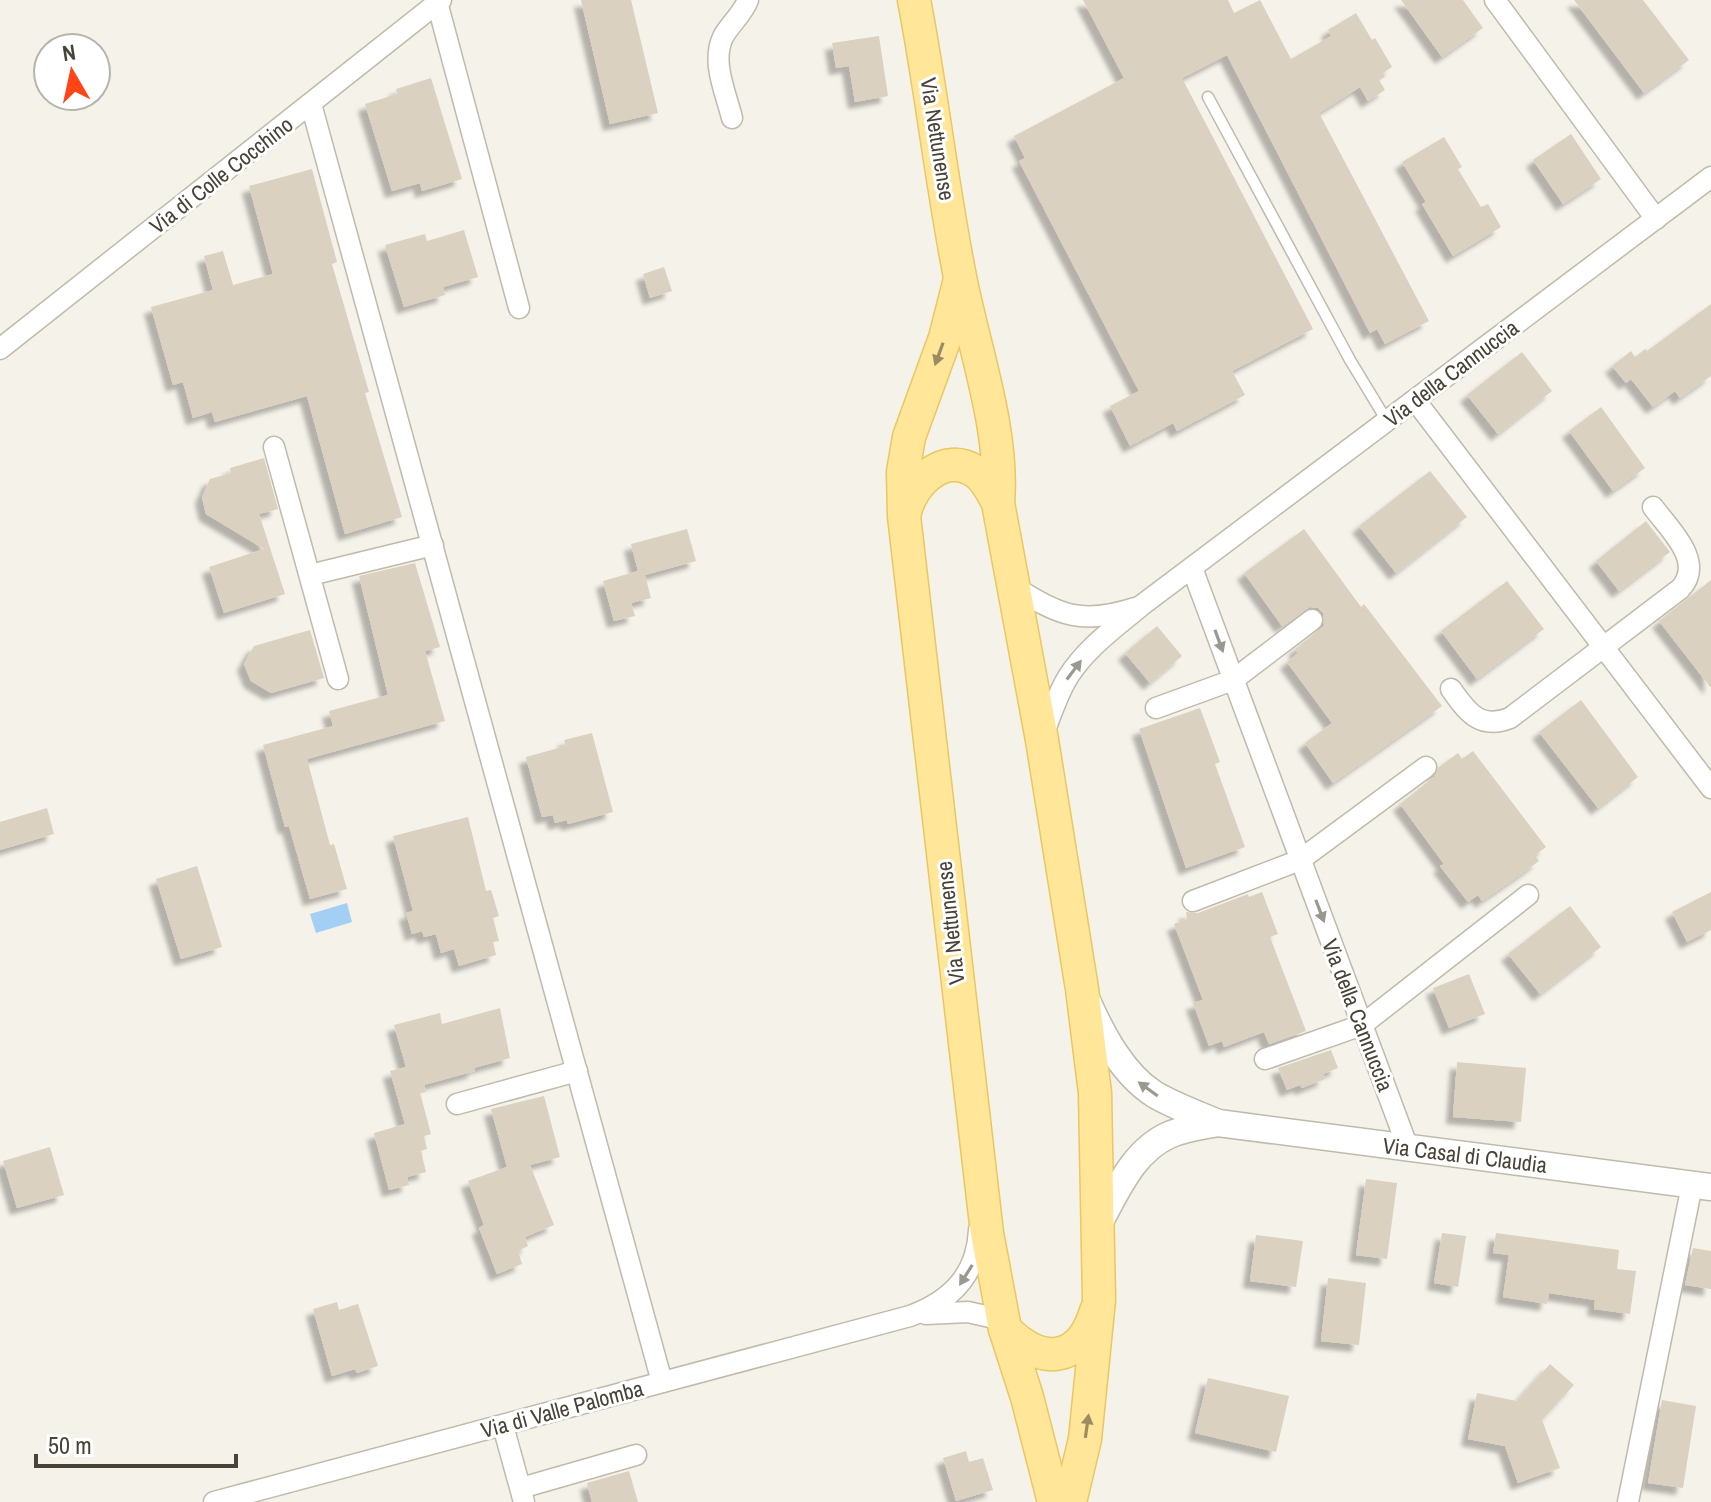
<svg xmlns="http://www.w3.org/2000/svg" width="1711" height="1502" font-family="'Archivo Narrow',sans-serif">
<defs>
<filter id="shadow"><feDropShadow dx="-7" dy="7" stdDeviation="2" flood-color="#0004"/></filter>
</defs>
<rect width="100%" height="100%" fill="#f5f2e9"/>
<path fill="#a3cff4" d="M347 903 352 922 316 933 310 914Z"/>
<g fill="#dad1c0" filter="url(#shadow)">
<path d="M581 0H631L658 113 610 124Z"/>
<path d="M1083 0H1228L1234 13 1260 0 1291 59 1331 36 1328 30 1356 13 1372 40 1375 38 1392 67 1383 73 1385 77 1379 80 1385 90 1368 101 1360 87 1319 113 1429 321 1385 344 1377 329 1370 333 1227 55 1182 78 1313 329 1232 371 1245 395 1177 431 1173 423 1130 446 1110 406 1139 391 1019 161 1025 158 1014 136 1124 78Z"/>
<path d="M1401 0H1463L1483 28 1442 57Z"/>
<path d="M1574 0H1643L1689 60 1644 93Z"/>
<path d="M879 36 888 96 855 102 849 66 836 68 832 43Z"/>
<path d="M431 78 462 179 422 191 420 183 392 191 365 104 397 94 396 89Z"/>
<path d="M1571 134 1601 179 1563 204 1533 160Z"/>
<path d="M1444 137 1462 167 1458 169 1481 207 1488 204 1501 227 1453 256 1422 204 1426 202 1402 162Z"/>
<path d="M312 169 337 262 332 264 369 392 365 393 402 517 345 534 307 396 215 422 212 412 193 418 183 382 173 385 151 307 213 290 204 256 223 251 233 285 273 274 249 186Z"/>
<path d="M464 230 478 277 443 287 445 295 404 307 385 245 425 234 427 241Z"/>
<path d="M664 267 672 291 650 298 643 274Z"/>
<path d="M1711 304V376L1680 398 1675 391 1653 407 1631 379 1626 383 1612 366 1631 351 1635 357 1645 349 1647 351Z"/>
<path d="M1522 352 1552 391 1498 434 1467 395Z"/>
<path d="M1601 407 1645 468 1613 491 1569 431Z"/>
<path d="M264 458 278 509 259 514 285 594 224 613 209 567 264 549 206 514 202 497 210 479 231 473 230 468Z"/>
<path d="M1430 471 1467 517 1396 573 1359 526Z"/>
<path d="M1646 521 1670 552 1619 591 1596 561Z"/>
<path d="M687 529 696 561 645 575 651 598 631 603 635 616 614 621 603 581 638 571 631 544Z"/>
<path d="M1304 529 1361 607 1364 604 1442 706 1333 783 1305 743 1332 723 1287 662 1298 653 1295 649 1324 626 1323 613 1318 608 1310 607 1282 626 1244 573Z"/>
<path d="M415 563 440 647 425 651 445 721 307 759 330 845 334 844 347 889 310 899 289 826 285 827 263 745 333 726 329 711 388 695 359 576Z"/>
<path d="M1711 580V688L1659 621Z"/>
<path d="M1507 581 1544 629 1477 679 1441 631Z"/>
<path d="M1157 626 1182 656 1150 683 1125 653Z"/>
<path d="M310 630 324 678 271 693 251 681 244 664 254 646Z"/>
<path d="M1581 700 1638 777 1598 808 1539 732Z"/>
<path d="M1200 708 1220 762 1215 764 1245 847 1186 868 1139 729Z"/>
<path d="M592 733 613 812 568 824 567 820 555 823 553 815 542 817 526 757 566 746 564 740Z"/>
<path d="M1473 751 1546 847 1535 855 1539 861 1520 875 1482 901 1478 895 1468 902 1440 866 1444 864 1400 804 1434 777 1439 767 1458 753 1462 759Z"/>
<path d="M47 808 54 834 0 850V822Z"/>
<path d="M468 817 486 891 491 890 499 916 493 918 499 941 493 942 496 955 459 966 454 949 441 953 436 934 424 937 422 931 412 934 406 913 413 911 393 836Z"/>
<path d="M197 866 222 947 181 959 156 879Z"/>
<path d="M1262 892 1278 934 1270 937 1306 1031 1269 1044 1264 1032 1224 1047 1222 1041 1209 1046 1193 1003 1203 1000 1174 924 1187 919 1186 912 1198 913 1248 894 1249 897Z"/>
<path d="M1711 892V930L1687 942 1672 912Z"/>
<path d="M1570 906 1601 947 1540 994 1508 954Z"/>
<path d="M1469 974 1485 1014 1449 1028 1433 988Z"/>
<path d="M500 1008 510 1058 474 1068 475 1071 424 1085 426 1092 420 1093 431 1134 424 1136 427 1149 421 1151 426 1172 407 1177 409 1185 389 1190 374 1133 405 1124 390 1071 406 1067 394 1025 440 1013 442 1024Z"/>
<path d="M1331 1050 1338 1068 1323 1074 1325 1079 1302 1088 1300 1085 1287 1090 1278 1068Z"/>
<path d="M1457 1062 1526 1068 1521 1122 1453 1117Z"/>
<path d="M544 1096 560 1157 530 1165 554 1225 525 1237 528 1246 518 1251 522 1264 497 1274 479 1228 484 1225 468 1181 507 1167 491 1109Z"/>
<path d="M50 1147 64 1195 17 1208 3 1161Z"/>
<path d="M1366 1179 1397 1183 1387 1259 1356 1255Z"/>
<path d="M1442 1233 1466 1236 1458 1287 1434 1283Z"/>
<path d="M1496 1233 1619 1250 1617 1269 1636 1271 1630 1314 1594 1309 1595 1300 1549 1293 1547 1304 1503 1297 1509 1255 1493 1253Z"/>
<path d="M1256 1235 1303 1241 1296 1287 1250 1281Z"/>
<path d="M1693 1248 1711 1251V1289L1685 1285Z"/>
<path d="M1328 1278 1366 1283 1359 1345 1321 1341Z"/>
<path d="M337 1302 339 1310 358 1304 378 1366 357 1373 355 1369 332 1376 313 1309Z"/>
<path d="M1550 1364 1574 1385 1542 1420 1560 1468 1518 1483 1505 1446 1468 1439 1477 1393 1517 1401Z"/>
<path d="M1208 1378 1289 1396 1276 1452 1195 1433Z"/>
<path d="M1662 1400 1696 1406 1683 1488 1648 1483Z"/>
<path d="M966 1451 969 1462 983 1458 993 1490 956 1501 943 1458Z"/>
<path d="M629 1471 638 1502H592L587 1483Z"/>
</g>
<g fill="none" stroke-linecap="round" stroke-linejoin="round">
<defs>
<path id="service" d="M1208 97 1350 360 1387 421"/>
<g id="minor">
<path d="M1495 0 1656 219"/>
<path d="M437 2 519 308"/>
<path d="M311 104 662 1382"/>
<path d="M732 118C726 93 711 62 723 37 730 24 742 15 748 0"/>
<path d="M0 349 441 0"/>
<path d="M1415 400 1711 788"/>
<path d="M274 447 338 679"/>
<path d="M1192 568 1408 1148"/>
<path d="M310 575 433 545"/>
<path d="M1015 587C1059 616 1083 625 1135 608"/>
<path d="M1451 689C1467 712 1480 730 1510 718L1680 589C1706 562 1669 529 1653 507"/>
<path d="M1156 708 1233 680 1312 620"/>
<path d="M1043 736C1050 717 1057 695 1068 677 1086 648 1116 627 1142 605L1711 177"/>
<path d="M1193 901 1300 860 1426 767"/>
<path d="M1265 1059 1362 1025 1528 895"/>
<path d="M457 1104 577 1071"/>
<path d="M926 1314 968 1312 1003 1320"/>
<path d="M503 1426 524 1502"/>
<path d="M521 1488 636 1455"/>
<path d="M214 1502 910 1316C951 1301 977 1275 979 1230"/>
<path d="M1628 1502 1692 1185"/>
</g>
<g id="tertiary">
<path d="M1088 1003C1103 1036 1123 1074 1154 1094 1174 1106 1197 1114 1218 1123L1711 1187"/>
<path d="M1099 1223C1117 1191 1133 1151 1169 1135 1184 1128 1202 1126 1218 1123"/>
</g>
<g id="primary">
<path d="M914 0C932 93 942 188 961 282 975 351 1004 432 998 503"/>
<path d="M960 279 945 338 909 437 903 472 904 516 987 1233 1005 1329 1027 1397 1054 1502"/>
<path d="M905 512C912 483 944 450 976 472 986 479 992 491 998 503L1042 740 1082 989 1095 1093 1099 1300 1085 1439 1070 1502"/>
<path d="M1005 1329C1040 1366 1080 1364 1096 1311"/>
</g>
</defs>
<use href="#service" stroke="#c1baab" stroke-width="13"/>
<use href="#minor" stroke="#c1baab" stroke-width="23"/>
<use href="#tertiary" stroke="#c1baab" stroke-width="29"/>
<use href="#primary" stroke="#eac762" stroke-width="35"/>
<use href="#service" stroke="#fff" stroke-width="10"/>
<use href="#minor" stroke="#fff" stroke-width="20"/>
<use href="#tertiary" stroke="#fff" stroke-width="26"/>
<use href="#primary" stroke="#ffe698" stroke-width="32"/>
</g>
<defs><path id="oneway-solid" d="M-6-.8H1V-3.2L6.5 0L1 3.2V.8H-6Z" transform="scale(2)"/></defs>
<g fill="#9b8c63">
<use href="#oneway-solid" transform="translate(939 354) rotate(110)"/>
<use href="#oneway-solid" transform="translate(1087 1426) rotate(-82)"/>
</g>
<g fill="#9b9891">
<use href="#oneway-solid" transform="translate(1219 641) rotate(70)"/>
<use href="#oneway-solid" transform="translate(1074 670) rotate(-53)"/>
<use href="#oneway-solid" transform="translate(1320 911) rotate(69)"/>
<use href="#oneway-solid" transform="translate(1148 1089) rotate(-144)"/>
<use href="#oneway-solid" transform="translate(966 1275) rotate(122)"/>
</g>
<g text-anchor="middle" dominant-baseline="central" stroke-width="6" stroke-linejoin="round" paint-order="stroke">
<g font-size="22" fill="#494337" stroke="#fff">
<text transform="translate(938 139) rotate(81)">Via Nettunense</text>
<text transform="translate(221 175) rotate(-38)">Via di Colle Cocchino</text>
<text transform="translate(1451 373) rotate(-37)">Via della Cannuccia</text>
<text transform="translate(950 923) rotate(-96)">Via Nettunense</text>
<text transform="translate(1358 1015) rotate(69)">Via della Cannuccia</text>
<text transform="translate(1465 1155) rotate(7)">Via Casal di Claudia</text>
<text transform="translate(562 1409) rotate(-15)">Via di Valle Palomba</text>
</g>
</g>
<g transform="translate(72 72) rotate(351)"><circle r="38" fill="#ffffff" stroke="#b6b4af" stroke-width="2"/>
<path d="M0-6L14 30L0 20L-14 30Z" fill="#ff4416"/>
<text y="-12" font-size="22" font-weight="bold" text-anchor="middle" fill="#494337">N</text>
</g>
<path d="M36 1454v12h200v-12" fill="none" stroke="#494337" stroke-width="4"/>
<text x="48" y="1454" font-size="24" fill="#494337" stroke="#ffffff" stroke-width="6" paint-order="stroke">50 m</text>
</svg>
